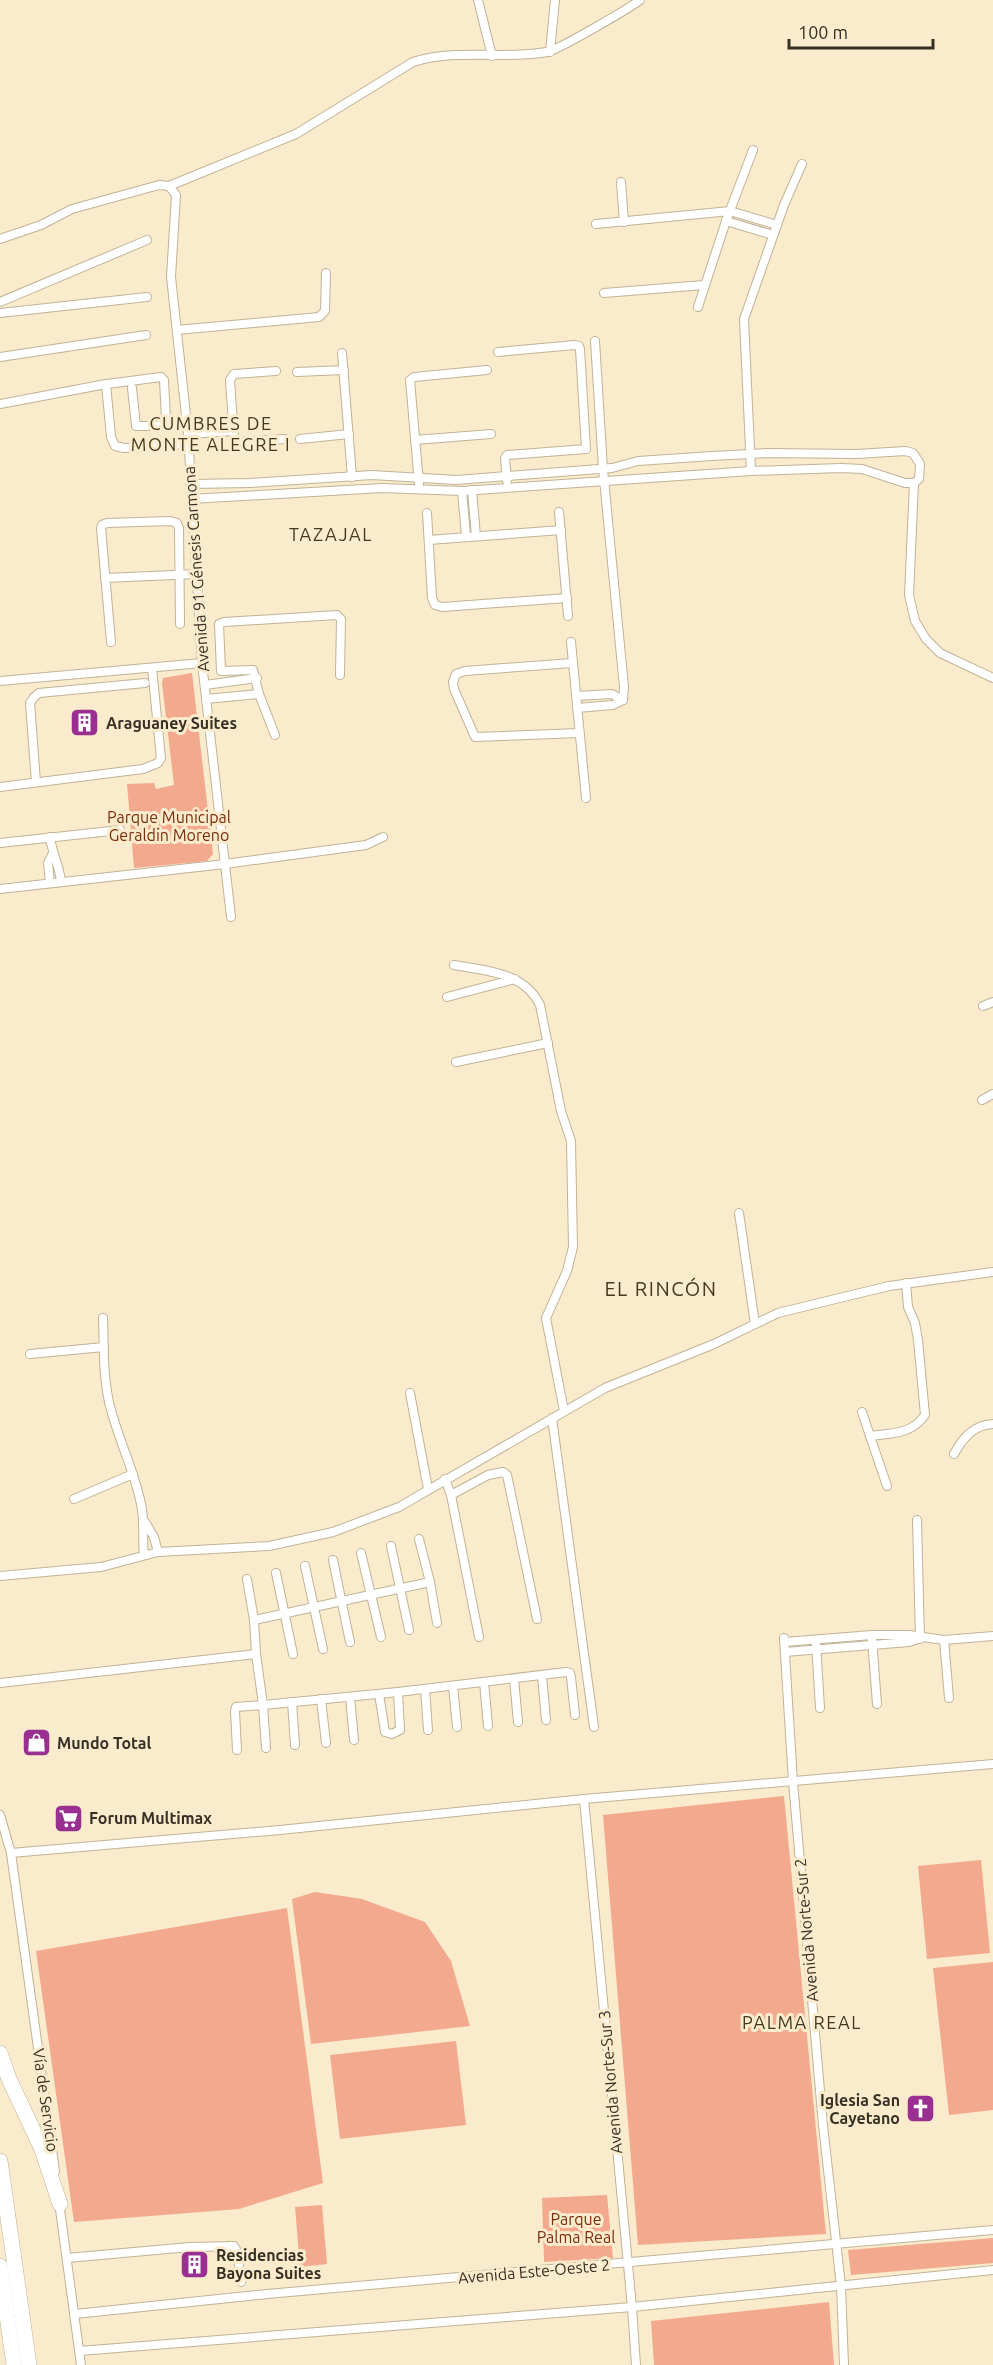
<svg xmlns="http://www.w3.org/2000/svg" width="993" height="2365" font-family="Ubuntu,sans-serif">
<rect width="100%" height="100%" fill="#f9ebcc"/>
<g fill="#f3a98e">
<path d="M192 673 213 854 207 861 134 868 127 784 154 783 156 789 174 785 162 683 163 678Z"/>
<path d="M784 1796 826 2234 638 2245 603 1815Z"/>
<path d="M981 1860 990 1953 927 1959 918 1866Z"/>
<path d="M315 1892 362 1899 425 1922 451 1961 470 2026 311 2044 292 1899Z"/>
<path d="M287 1908 323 2183 239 2209 74 2222 36 1951Z"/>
<path d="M993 1962V2110L949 2115 933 1968Z"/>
<path d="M456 2041 466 2125 340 2139 330 2055Z"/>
<path d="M607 2195 613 2258 544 2262 542 2198Z"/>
<path d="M322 2205 327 2264 300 2267 295 2207Z"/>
<path d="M993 2238V2263L851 2275 848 2250Z"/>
<path d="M829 2302 834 2365H654L651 2321Z"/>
</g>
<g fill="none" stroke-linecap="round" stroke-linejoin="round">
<defs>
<g id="street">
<path d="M478 0 492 56"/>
<path d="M550 52 555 0"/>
<path d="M621 182 624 222"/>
<path d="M169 186 176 195 171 277 188 434 202 663 231 917"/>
<path d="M726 221 773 235"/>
<path d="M596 224 730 211 777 225"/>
<path d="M0 239 41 225 72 209 159 185 169 186 296 134 413 62C456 48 503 60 547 52 556 51 630 8 640 0"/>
<path d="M604 293 704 285"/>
<path d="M0 302 147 240"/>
<path d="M698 307 726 221 753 150"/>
<path d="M0 313 147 297"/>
<path d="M177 330 319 317 325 311 326 273"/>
<path d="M595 341 603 469 624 687 623 700"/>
<path d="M498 352 575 345 579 346 580 349 586 449 507 455 505 458 507 481"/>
<path d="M342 353 352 477"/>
<path d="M0 357 146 335"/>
<path d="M276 371 234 374 230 380 234 439 238 442 285 439"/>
<path d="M297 372 344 370"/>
<path d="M107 384 161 377 164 380 166 419V423L163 426H136L132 388"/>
<path d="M0 404 106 384 111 437 115 446 124 448 188 444"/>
<path d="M188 434 234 431"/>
<path d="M300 439 349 434"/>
<path d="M415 440 491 434"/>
<path d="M751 471 744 319 784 205 802 164"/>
<path d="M914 483 909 595 915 621 926 639 940 653 993 678"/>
<path d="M190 484 250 483 372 475 456 480 612 468 638 461 712 456 767 453 857 454 905 451 913 453 920 464 919 479 914 483H905L862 469 841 468 751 471 462 491 382 488 191 499"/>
<path d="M419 484 410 380 414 377 487 370"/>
<path d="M472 490 476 536"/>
<path d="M462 491 466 536"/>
<path d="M559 512 568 616"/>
<path d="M427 513 432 598 435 605 442 607 567 598"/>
<path d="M429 540 561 530"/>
<path d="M105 578 196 574"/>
<path d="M111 642 101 528 102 525 107 523 170 521 177 523 179 528 180 624"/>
<path d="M571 642 586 798"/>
<path d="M572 663 465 671 456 674 453 682 454 689 475 737 579 733"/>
<path d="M0 681 202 663"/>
<path d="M205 685 257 678"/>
<path d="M576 696 612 694 623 700"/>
<path d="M206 699 259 694"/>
<path d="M577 708 613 705 623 700"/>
<path d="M275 735 259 694 253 670 221 671 219 624 224 622 337 615 341 619 340 675"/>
<path d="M36 782 30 703 34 697 39 693 145 683"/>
<path d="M0 787 143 769 158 763 161 758 152 668"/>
<path d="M50 837C52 853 59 865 61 881"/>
<path d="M0 843 120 830"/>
<path d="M50 883 48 863 52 855"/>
<path d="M0 889 225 864 366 845 383 837"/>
<path d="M454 965C487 971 524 972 540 1005L561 1111 571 1141 573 1247 567 1271 546 1318 564 1411"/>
<path d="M447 997 515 979"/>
<path d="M983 1006 993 1002"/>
<path d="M456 1062 548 1043"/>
<path d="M982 1100 993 1094"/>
<path d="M739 1213 755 1324"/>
<path d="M103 1318C104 1346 103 1375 109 1402 117 1437 134 1469 141 1504 145 1521 142 1538 144 1555"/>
<path d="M30 1354 104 1347"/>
<path d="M410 1393 428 1489"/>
<path d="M862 1412 870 1436"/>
<path d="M552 1418 594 1727"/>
<path d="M954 1454C963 1438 973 1425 993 1424"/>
<path d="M445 1479 451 1495 479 1637"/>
<path d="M887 1486 870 1436C891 1433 911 1435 925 1415L918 1340 915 1323 908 1307 906 1283"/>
<path d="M451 1495 488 1475 503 1472 507 1475 537 1619"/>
<path d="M74 1499 133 1474"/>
<path d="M917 1520 920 1639"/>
<path d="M145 1522 154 1537 158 1552"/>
<path d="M419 1539 430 1582 437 1623"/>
<path d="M391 1546 409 1630"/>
<path d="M361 1553 381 1637"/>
<path d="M333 1560 350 1642"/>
<path d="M305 1566 323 1649"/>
<path d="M276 1573 293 1654"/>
<path d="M0 1576 101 1567 158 1552 269 1546 333 1532 399 1507 605 1388 714 1344 778 1313 889 1286 993 1272"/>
<path d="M247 1579 254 1620"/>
<path d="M430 1582 254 1620 256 1654 263 1705 398 1692 566 1672 570 1673 571 1677 575 1715"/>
<path d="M784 1638 793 1782 823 2125 841 2286 844 2365"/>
<path d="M872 1639 877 1704"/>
<path d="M944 1640 949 1698"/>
<path d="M784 1642 872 1635H909L944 1640 993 1636"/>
<path d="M816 1643 820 1708"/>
<path d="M785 1652 909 1642 918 1639"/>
<path d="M542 1676 546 1720"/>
<path d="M514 1679 518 1722"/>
<path d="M484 1682 488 1726"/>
<path d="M0 1683 256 1654"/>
<path d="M453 1686 457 1727"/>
<path d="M425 1689 428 1730"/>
<path d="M379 1694 385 1732 392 1734 400 1730 398 1692"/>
<path d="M350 1697 354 1740"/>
<path d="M321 1699 326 1743"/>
<path d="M292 1702 295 1745"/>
<path d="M237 1750 235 1711 236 1707 263 1705 266 1748"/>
<path d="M584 1799 632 2307 636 2365"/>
<path d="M0 1815 11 1853 55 2171"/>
<path d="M11 1853 280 1830 584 1799 993 1764"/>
<path d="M59 2202 81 2365"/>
<path d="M67 2258 190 2247 234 2246 237 2251 241 2282"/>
<path d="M75 2314 267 2294 993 2230"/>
<path d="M79 2351 632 2307 993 2270"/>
</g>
<g id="highway">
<path d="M0 2053 9 2079 41 2147 60 2204"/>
<path d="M0 2161 29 2365"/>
<path d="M0 2266 14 2365"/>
</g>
</defs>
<use href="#street" stroke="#c0b396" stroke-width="10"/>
<use href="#highway" stroke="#c0b396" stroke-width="16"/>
<use href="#street" stroke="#fff" stroke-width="8"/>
<use href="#highway" stroke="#fff" stroke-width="15"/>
</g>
<defs>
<symbol id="building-square" viewBox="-11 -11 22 22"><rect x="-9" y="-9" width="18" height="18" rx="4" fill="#992f91" stroke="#f9ebcc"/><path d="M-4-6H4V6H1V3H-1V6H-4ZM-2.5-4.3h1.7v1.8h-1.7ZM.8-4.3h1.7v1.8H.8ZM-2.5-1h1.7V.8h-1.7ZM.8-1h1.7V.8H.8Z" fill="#fff"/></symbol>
<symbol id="shop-square" viewBox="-11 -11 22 22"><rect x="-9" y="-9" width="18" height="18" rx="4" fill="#992f91" stroke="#f9ebcc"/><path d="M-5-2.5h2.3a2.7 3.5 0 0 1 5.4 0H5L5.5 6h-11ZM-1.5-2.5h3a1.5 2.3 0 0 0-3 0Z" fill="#fff"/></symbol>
<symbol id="supermarket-square" viewBox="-11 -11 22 22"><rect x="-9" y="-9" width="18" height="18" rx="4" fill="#992f91" stroke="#f9ebcc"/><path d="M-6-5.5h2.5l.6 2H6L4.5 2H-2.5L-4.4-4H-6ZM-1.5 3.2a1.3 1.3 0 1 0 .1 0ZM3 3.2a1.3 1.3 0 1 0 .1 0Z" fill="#fff"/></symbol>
<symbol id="church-square" viewBox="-11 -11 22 22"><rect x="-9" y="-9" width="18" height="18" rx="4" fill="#992f91" stroke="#f9ebcc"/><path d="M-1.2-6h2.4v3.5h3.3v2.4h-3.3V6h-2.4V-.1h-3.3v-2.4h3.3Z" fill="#fff"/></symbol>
</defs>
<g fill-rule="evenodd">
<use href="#building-square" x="68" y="706" width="33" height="33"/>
<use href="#shop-square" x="20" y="1726" width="33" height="33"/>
<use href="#supermarket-square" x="52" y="1802" width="33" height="33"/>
<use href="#church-square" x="904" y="2092" width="33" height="33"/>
<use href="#building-square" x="178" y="2248" width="33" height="33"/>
</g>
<g text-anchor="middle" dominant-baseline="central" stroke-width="6" stroke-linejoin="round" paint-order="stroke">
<g font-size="16" fill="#373125" stroke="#f9ebcc">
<text transform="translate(196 569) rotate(-94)">Avenida 91 Génesis Carmona</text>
<text transform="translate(806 1930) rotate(-95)">Avenida Norte-Sur 2</text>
<text transform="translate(610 2082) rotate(-95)">Avenida Norte-Sur 3</text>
<text transform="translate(46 2100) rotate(82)">Vía de Servicio</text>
<text transform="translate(534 2271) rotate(-5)">Avenida Este-Oeste 2</text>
</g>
<g font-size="16" font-weight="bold" fill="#373125" stroke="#f9ebcc" text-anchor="start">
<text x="106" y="723">Araguaney Suites</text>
<text x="57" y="1743">Mundo Total</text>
<text x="89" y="1818">Forum Multimax</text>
<text x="900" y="2100" text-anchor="end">Iglesia San<tspan x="900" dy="18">Cayetano</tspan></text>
<text x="216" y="2255">Residencias<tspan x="216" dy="18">Bayona Suites</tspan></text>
</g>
<g font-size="16" fill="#7b2d0c" stroke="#f9ebcc">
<text x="169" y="817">Parque Municipal<tspan x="169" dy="18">Geraldin Moreno</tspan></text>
<text x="576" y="2219">Parque<tspan x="576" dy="18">Palma Real</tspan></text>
</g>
<g font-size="18" letter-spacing="1.5" fill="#44391f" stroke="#f9ebcc">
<text x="211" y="423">CUMBRES DE<tspan x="211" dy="21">MONTE ALEGRE I</tspan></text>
<text x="331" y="534">TAZAJAL</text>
<text x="802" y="2022">PALMA REAL</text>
</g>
<g font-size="20" letter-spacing="1.5" fill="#44391f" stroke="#f9ebcc">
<text x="661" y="1288">EL RINCÓN</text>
</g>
</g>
<path d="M789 39v9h144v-9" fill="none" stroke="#373125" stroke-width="3"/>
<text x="798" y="39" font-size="18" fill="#373125" stroke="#f9ebcc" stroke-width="4.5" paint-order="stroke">100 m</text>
</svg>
